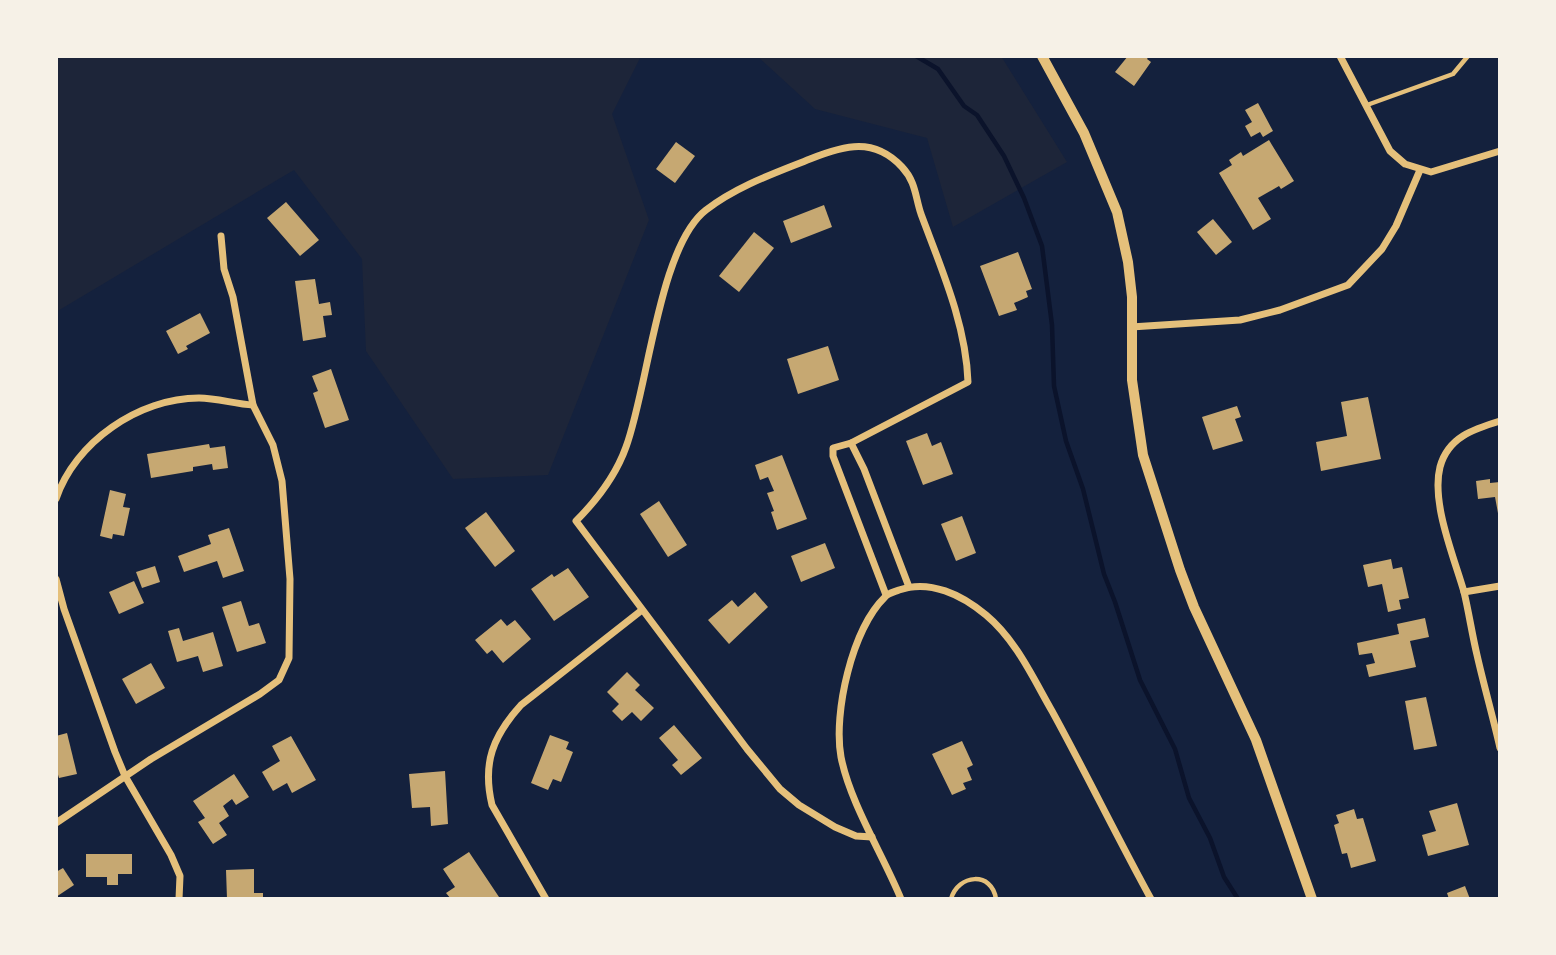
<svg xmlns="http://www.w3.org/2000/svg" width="1556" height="955" font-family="'Zilla Slab',serif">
<rect width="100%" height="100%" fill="#14213d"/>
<g fill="#1d2539">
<path d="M56 56H641L612 114 649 220 548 475 453 479 366 351 362 259 294 170 56 312Z"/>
<path d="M757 56H1001L1067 162 953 227 927 138 815 109Z"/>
</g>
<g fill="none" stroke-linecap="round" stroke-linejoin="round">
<path stroke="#0b132b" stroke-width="4.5" d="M916 56 938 69 964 106 977 115 1004 156 1024 198 1042 246 1052 325 1054 386 1066 441 1083 489 1104 574 1115 602 1140 680 1175 749 1189 798 1210 838 1224 877 1238 899"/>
</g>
<g fill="#c6a872">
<path d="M1128 56H1149L1147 59 1151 62 1134 86 1115 72Z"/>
<path d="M1258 103 1273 131 1263 137 1260 132 1251 137 1245 126 1252 122 1245 110Z"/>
<path d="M1269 140 1294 181 1281 189 1279 186 1258 198 1271 219 1253 230 1219 173 1232 165 1229 160 1241 152 1243 156Z"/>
<path d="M676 142 695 156 675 183 656 169Z"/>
<path d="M286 202 319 240 300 256 267 218Z"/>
<path d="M824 205 832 227 791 243 783 221Z"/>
<path d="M1213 219 1232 242 1216 255 1197 232Z"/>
<path d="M754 232 774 248 739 292 719 276Z"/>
<path d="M1018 252 1032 289 1026 291 1028 297 1014 303 1017 310 999 316 980 266Z"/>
<path d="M315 279 319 304 330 302 332 315 323 316 326 337 303 341 295 281Z"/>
<path d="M200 313 210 333 186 346 188 349 178 354 166 331Z"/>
<path d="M828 346 839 380 798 394 787 359Z"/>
<path d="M331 369 349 420 325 428 313 393 318 391 312 376Z"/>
<path d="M1368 397 1381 459 1321 471 1316 442 1347 436 1341 402Z"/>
<path d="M1237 406 1241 417 1235 419 1243 441 1213 450 1202 417Z"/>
<path d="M927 433 932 446 941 442 953 474 923 485 906 441Z"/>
<path d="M209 444 210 448 225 446 228 468 213 470 212 464 193 467V471L151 478 147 454Z"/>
<path d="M782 455 807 519 777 530 771 512 774 511 767 493 774 491 768 477 760 480 755 465Z"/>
<path d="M1490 479V483L1500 482V524L1495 497 1478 499 1476 481Z"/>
<path d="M110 490 126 494 123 507 130 508 124 536 113 534 112 539 100 536Z"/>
<path d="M659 501 687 545 668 557 640 514Z"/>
<path d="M486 512 515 551 495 567 465 528Z"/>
<path d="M962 516 976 553 956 561 941 524Z"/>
<path d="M229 528 244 571 223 578 217 561 184 572 178 556 211 544 208 535Z"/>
<path d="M825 543 835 568 801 582 791 556Z"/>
<path d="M1391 559 1393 569 1402 567 1409 598 1399 600 1401 609 1388 612 1382 584 1368 587 1363 565Z"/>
<path d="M155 566 160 582 142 588 136 572Z"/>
<path d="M568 568 589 597 554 621 531 589 552 574 554 577Z"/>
<path d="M134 581 144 603 119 614 109 592Z"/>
<path d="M755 592 768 607 729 644 708 620 732 600 738 607Z"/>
<path d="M241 601 249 626 259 623 266 643 237 652 222 607Z"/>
<path d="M1425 618 1429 637 1410 641 1416 667 1369 677 1366 665 1375 663 1372 653 1359 655 1357 643 1399 634 1397 624Z"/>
<path d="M501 619 507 626 515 620 531 639 503 663 492 650 487 654 475 640Z"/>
<path d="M179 628 183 641 213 632 223 666 203 672 198 656 177 662 168 631Z"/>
<path d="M151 663 165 688 136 704 122 679Z"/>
<path d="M627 672 640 685 635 690 654 708 641 721 632 712 622 721 612 711 619 704 607 692Z"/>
<path d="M1426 697 1437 746 1414 750 1405 701Z"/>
<path d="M674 725 702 758 681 775 672 765 678 760 659 738Z"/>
<path d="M67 733 77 774 59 778 56 768V736Z"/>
<path d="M550 735 569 742 566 749 573 752 561 782 553 779 548 790 531 783Z"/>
<path d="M291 736 316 780 292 793 287 783 273 791 262 772 280 761 272 746Z"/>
<path d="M962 741 973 765 967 768 972 780 963 783 966 789 952 795 932 754Z"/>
<path d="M445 771 448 824 431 826 430 807 412 808 409 774Z"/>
<path d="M234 774 249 797 236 805 232 799 223 806 229 816 219 823 227 835 213 844 198 822 205 818 193 801Z"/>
<path d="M1457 803 1469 845 1428 856 1422 835 1436 831 1429 811Z"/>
<path d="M1354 809 1357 819 1363 818 1376 861 1351 868 1347 853 1342 854 1334 825 1339 823 1336 815Z"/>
<path d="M469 852 499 897 496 899H451L446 893 455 887 443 869Z"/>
<path d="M86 854H132V874H118V885H107V877H86Z"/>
<path d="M63 868 74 885 56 897V872Z"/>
<path d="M254 869V893H263V899H227L226 870Z"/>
<path d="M1465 886 1470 899H1449L1447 893Z"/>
</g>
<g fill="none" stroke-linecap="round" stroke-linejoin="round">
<g stroke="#e5c07b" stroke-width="4.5">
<path d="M1367 105 1453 74 1468 56"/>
<path d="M951 899C958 874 992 871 996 899"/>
</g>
<g stroke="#e5c07b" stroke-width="7">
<path d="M1340 56 1390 151 1405 164 1431 172 1500 151"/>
<path d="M1131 327 1240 320 1280 310 1348 285 1382 249 1396 226 1420 170"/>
<path d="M1500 421C1474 429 1448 437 1440 467 1431 503 1454 557 1464 592 1469 613 1472 634 1477 655 1484 686 1493 717 1500 748"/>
<path d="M851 443 968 382C966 324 941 268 921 214 915 196 916 182 902 167 874 137 845 145 810 159 775 173 737 186 706 210 659 246 648 388 626 447 616 475 597 500 576 521L747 749 780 789 799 805 835 827 856 836 872 837"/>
<path d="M56 499C75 442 139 398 199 398 217 398 235 404 253 405"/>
<path d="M56 579 64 609 115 752 125 776 171 855 180 876 179 899"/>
<path d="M1464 592 1500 586"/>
<path d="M886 595 833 456V448L851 443 864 469 909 587"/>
<path d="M56 823 151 759 260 694 279 680 289 658 290 579 282 481 273 445 253 405 233 297 224 269 221 236"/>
<path d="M546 899 492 805C482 763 493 736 521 705L642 610"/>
<path d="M901 899C883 855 850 803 841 757 833 713 852 629 885 597 888 593 894 592 899 590 930 579 962 595 986 615 1016 640 1033 678 1052 711 1086 773 1117 837 1151 899"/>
</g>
<path stroke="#e5c07b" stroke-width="10" d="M1042 56 1084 133 1117 212 1128 262 1132 297V380L1143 455 1180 570 1194 607 1256 740 1312 899"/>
</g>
<rect width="1556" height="955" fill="none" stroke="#f6f1e7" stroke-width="116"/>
</svg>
